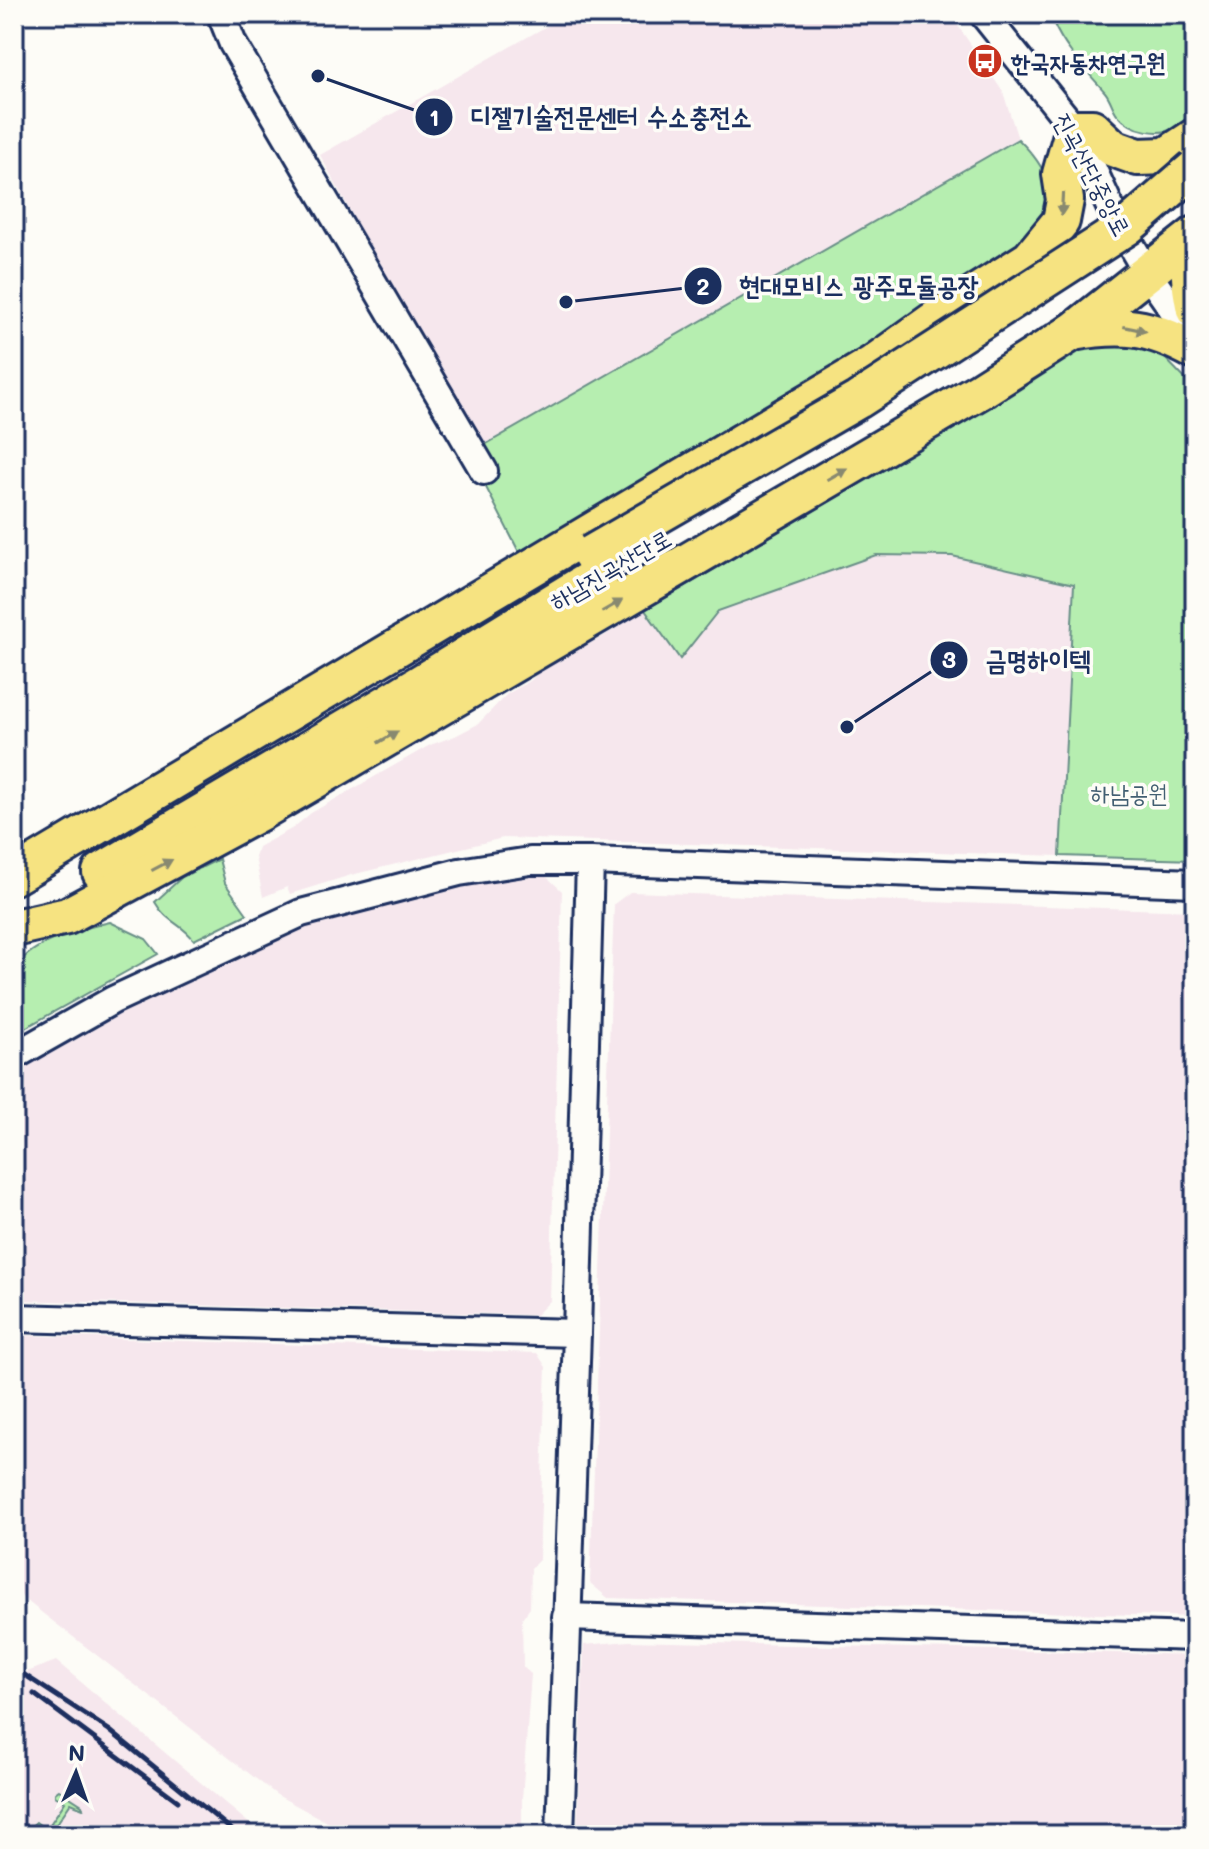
<svg xmlns="http://www.w3.org/2000/svg" width="1209" height="1849" font-family="Mali,'Poor Story',sans-serif">
<rect width="100%" height="100%" fill="#fdfcf7"/>
<filter id="ink" filterUnits="userSpaceOnUse"><feTurbulence type="fractalNoise" baseFrequency=".0125" numOctaves="2"/><feDisplacementMap in="SourceGraphic" scale="16" xChannelSelector="R" yChannelSelector="G"/><feConvolveMatrix kernelMatrix="1 2 1 2 8 2 1 2 1" color-interpolation-filters="sRGB"/></filter>
<g filter="url(#ink)">
<g fill="#f6e7ed">
<path d="M568 14H950L1003 92 1018 139 478 449 320 155Z"/>
<path d="M876 555 952 556 1075 584 1060 856 503 838 351 875 290 894 287 887 263 897 255 857 258 847 293 828 311 813 430 745 455 736 478 724 507 694 530 681 546 666 604 636 645 610 680 659 718 611Z"/>
<path d="M537 873 548 878 562 891 550 1301 536 1315 14 1300V1072L125 1009 306 927 461 887Z"/>
<path d="M630 892 1195 911V1617L608 1598 590 1583 614 904Z"/>
<path d="M14 1335 537 1353 546 1367 539 1560 531 1568 530 1608 522 1619 523 1667 531 1674 522 1799V1835H351L277 1795 23 1598 14 1588Z"/>
<path d="M629 1641 1195 1655V1835H577L584 1645Z"/>
<path d="M56 1661 263 1835H14V1677Z"/>
</g>
<g fill="#b6eeb0" stroke="#688e87" stroke-width="2">
<path d="M1067 14H1195V113C1191 117 1186 123 1181 126 1161 137 1131 132 1117 114 1112 108 1111 99 1105 92 1086 70 1065 50 1053 22Z"/>
<path d="M1018 139C1052 172 1050 185 1046 228L913 325 519 552 469 454Z"/>
<path d="M1104 337 1158 351 1195 389V860L1060 856 1074 584 952 556 876 555 718 611 680 659 645 610 890 466 1074 351Z"/>
<path d="M219 859 225 883 247 914 194 940C180 922 167 923 155 902L182 877Z"/>
<path d="M110 922 146 939 158 954 14 1034C14 1021 10 983 14 972 24 943 84 928 110 922Z"/>
<path d="M59 1790 82 1805 83 1808 71 1803 49 1835H28L26 1831 36 1822 46 1830 65 1802 55 1796V1793Z"/>
</g>
<g fill="none" stroke-linecap="round" stroke-linejoin="round">
<defs>
<g id="minor">
<path d="M221 14 233 44 484 471"/>
<path d="M983 14 1074 128 1116 220 1148 274 1195 341"/>
<path d="M14 1056 113 1000 301 913 459 872 530 861H590L1195 883"/>
<path d="M14 1318 577 1333"/>
<path d="M566 1617 1195 1637"/>
<path d="M560 1835 577 1333 590 861"/>
</g>
<g id="highway">
<path d="M1195 249C1186 268 1191 290 1195 310"/>
<path d="M1072 332C1124 323 1149 326 1195 351"/>
<path d="M101 872 391 701 602 572"/>
<path d="M14 876 873 364 943 314 1030 259 1061 221 1065 200 1061 174 1074 128H1092L1113 148 1138 157 1166 156 1195 137"/>
<path d="M14 928 67 916 262 811 981 390 1071 333 1195 235"/>
</g>
</defs>
<use href="#minor" stroke="#1b2f5e" stroke-width="32"/>
<use href="#highway" stroke="#1b2f5e" stroke-width="42"/>
<use href="#minor" stroke="#fdfcf7" stroke-width="26"/>
<use href="#highway" stroke="#f6e381" stroke-width="36"/>
<g stroke="#1b2f5e" stroke-width="5">
<path d="M14 1668 109 1730 238 1835"/>
<path d="M34 1694 178 1801"/>
</g>
<defs>
<path id="highway-bridge" d="M591 554 858 400 1128 226 1195 168"/>
</defs>
<use href="#highway-bridge" stroke="#1b2f5e" stroke-width="42" stroke-linecap="butt"/>
<use href="#highway-bridge" stroke="#f6e381" stroke-width="36"/>
</g>
<defs><path id="oneway-solid" d="M-6-.8H1V-3.2L6.5 0L1 3.2V.8H-6Z" transform="scale(2)"/></defs>
<g fill="#888970">
<use href="#oneway-solid" transform="translate(1062 204) rotate(93)"/>
<use href="#oneway-solid" transform="translate(1135 329) rotate(12)"/>
<use href="#oneway-solid" transform="translate(837 474) rotate(-30)"/>
<use href="#oneway-solid" transform="translate(612 606) rotate(-30)"/>
<use href="#oneway-solid" transform="translate(388 737) rotate(-30)"/>
<use href="#oneway-solid" transform="translate(162 865) rotate(-28)"/>
</g>
</g>
<defs>
<symbol id="bus-disc" viewBox="-11 -11 22 22"><circle r="9.5" fill="#c8321e" stroke="#fdfcf7"/><path d="M-5-6H5V4H4V6H2V4H-2V6H-4V4H-5ZM-3.5-4V0h7V-4ZM-3.5 1.2v1.5H-2V1.2ZM2 1.2v1.5H3.5V1.2Z" fill="#fff"/></symbol>
</defs>
<g fill-rule="evenodd">
<use href="#bus-disc" x="965" y="41" width="40" height="40"/>
</g>
<g text-anchor="middle" dominant-baseline="central" stroke-width="7" stroke-linejoin="round" paint-order="stroke">
<g font-size="24" font-weight="bold" fill="#1b2f5e" stroke="#fdfcf7" text-anchor="start">
<text x="1011" y="61">한국자동차연구원</text>
</g>
<g font-size="24" fill="#1b2f5e" stroke="#fdfcf7">
<text transform="translate(1093 174) rotate(62)">진곡산단중앙로</text>
<text transform="translate(610 569) rotate(-30)">하남진곡산단로</text>
</g>
<g font-size="24" fill="#425f72" stroke="#fdfcf7">
<text x="1129" y="792">하남공원</text>
</g>
</g>
<path fill="none" stroke="#1b2f5e" stroke-width="3" d="M318 76L434 117M566 302L703 286M847 727L949 660"/>
<g fill="#1b2f5e" stroke="#fdfcf7" stroke-width="3">
<circle cx="318" cy="76" r="8"/>
<circle cx="566" cy="302" r="8"/>
<circle cx="847" cy="727" r="8"/>
<circle cx="434" cy="117" r="20"/>
<circle cx="703" cy="286" r="20"/>
<circle cx="949" cy="660" r="20"/>
</g>
<g font-size="24" text-anchor="middle" font-weight="bold" fill="#fff">
<text x="434" y="126">1</text>
<text x="703" y="295">2</text>
<text x="949" y="668">3</text>
</g>
<g font-size="26" text-anchor="middle" font-weight="bold" fill="#1b2f5e" stroke="#fdfcf7" stroke-width="7" stroke-linejoin="round" paint-order="stroke">
<text x="611" y="126">디젤기술전문센터 수소충전소</text>
<text x="859" y="295">현대모비스 광주모듈공장</text>
<text x="1038" y="669">금명하이텍</text>
</g>
<rect width="1209" height="1849" fill="none" stroke="#fdfcf7" stroke-width="48"/>
<rect x="24" y="24" width="1161" height="1801" fill="none" stroke="#1b2f5e" stroke-width="3" filter="url(#ink)"/>
<g transform="translate(76 1773) rotate(2)" stroke="#fdfcf7" stroke-width="6" paint-order="stroke">
<path d="M0-6L14 30L0 20L-14 30Z" fill="#1b2f5e"/>
<text y="-12" font-size="22" font-weight="bold" text-anchor="middle" fill="#1b2f5e">N</text>
</g>
</svg>
